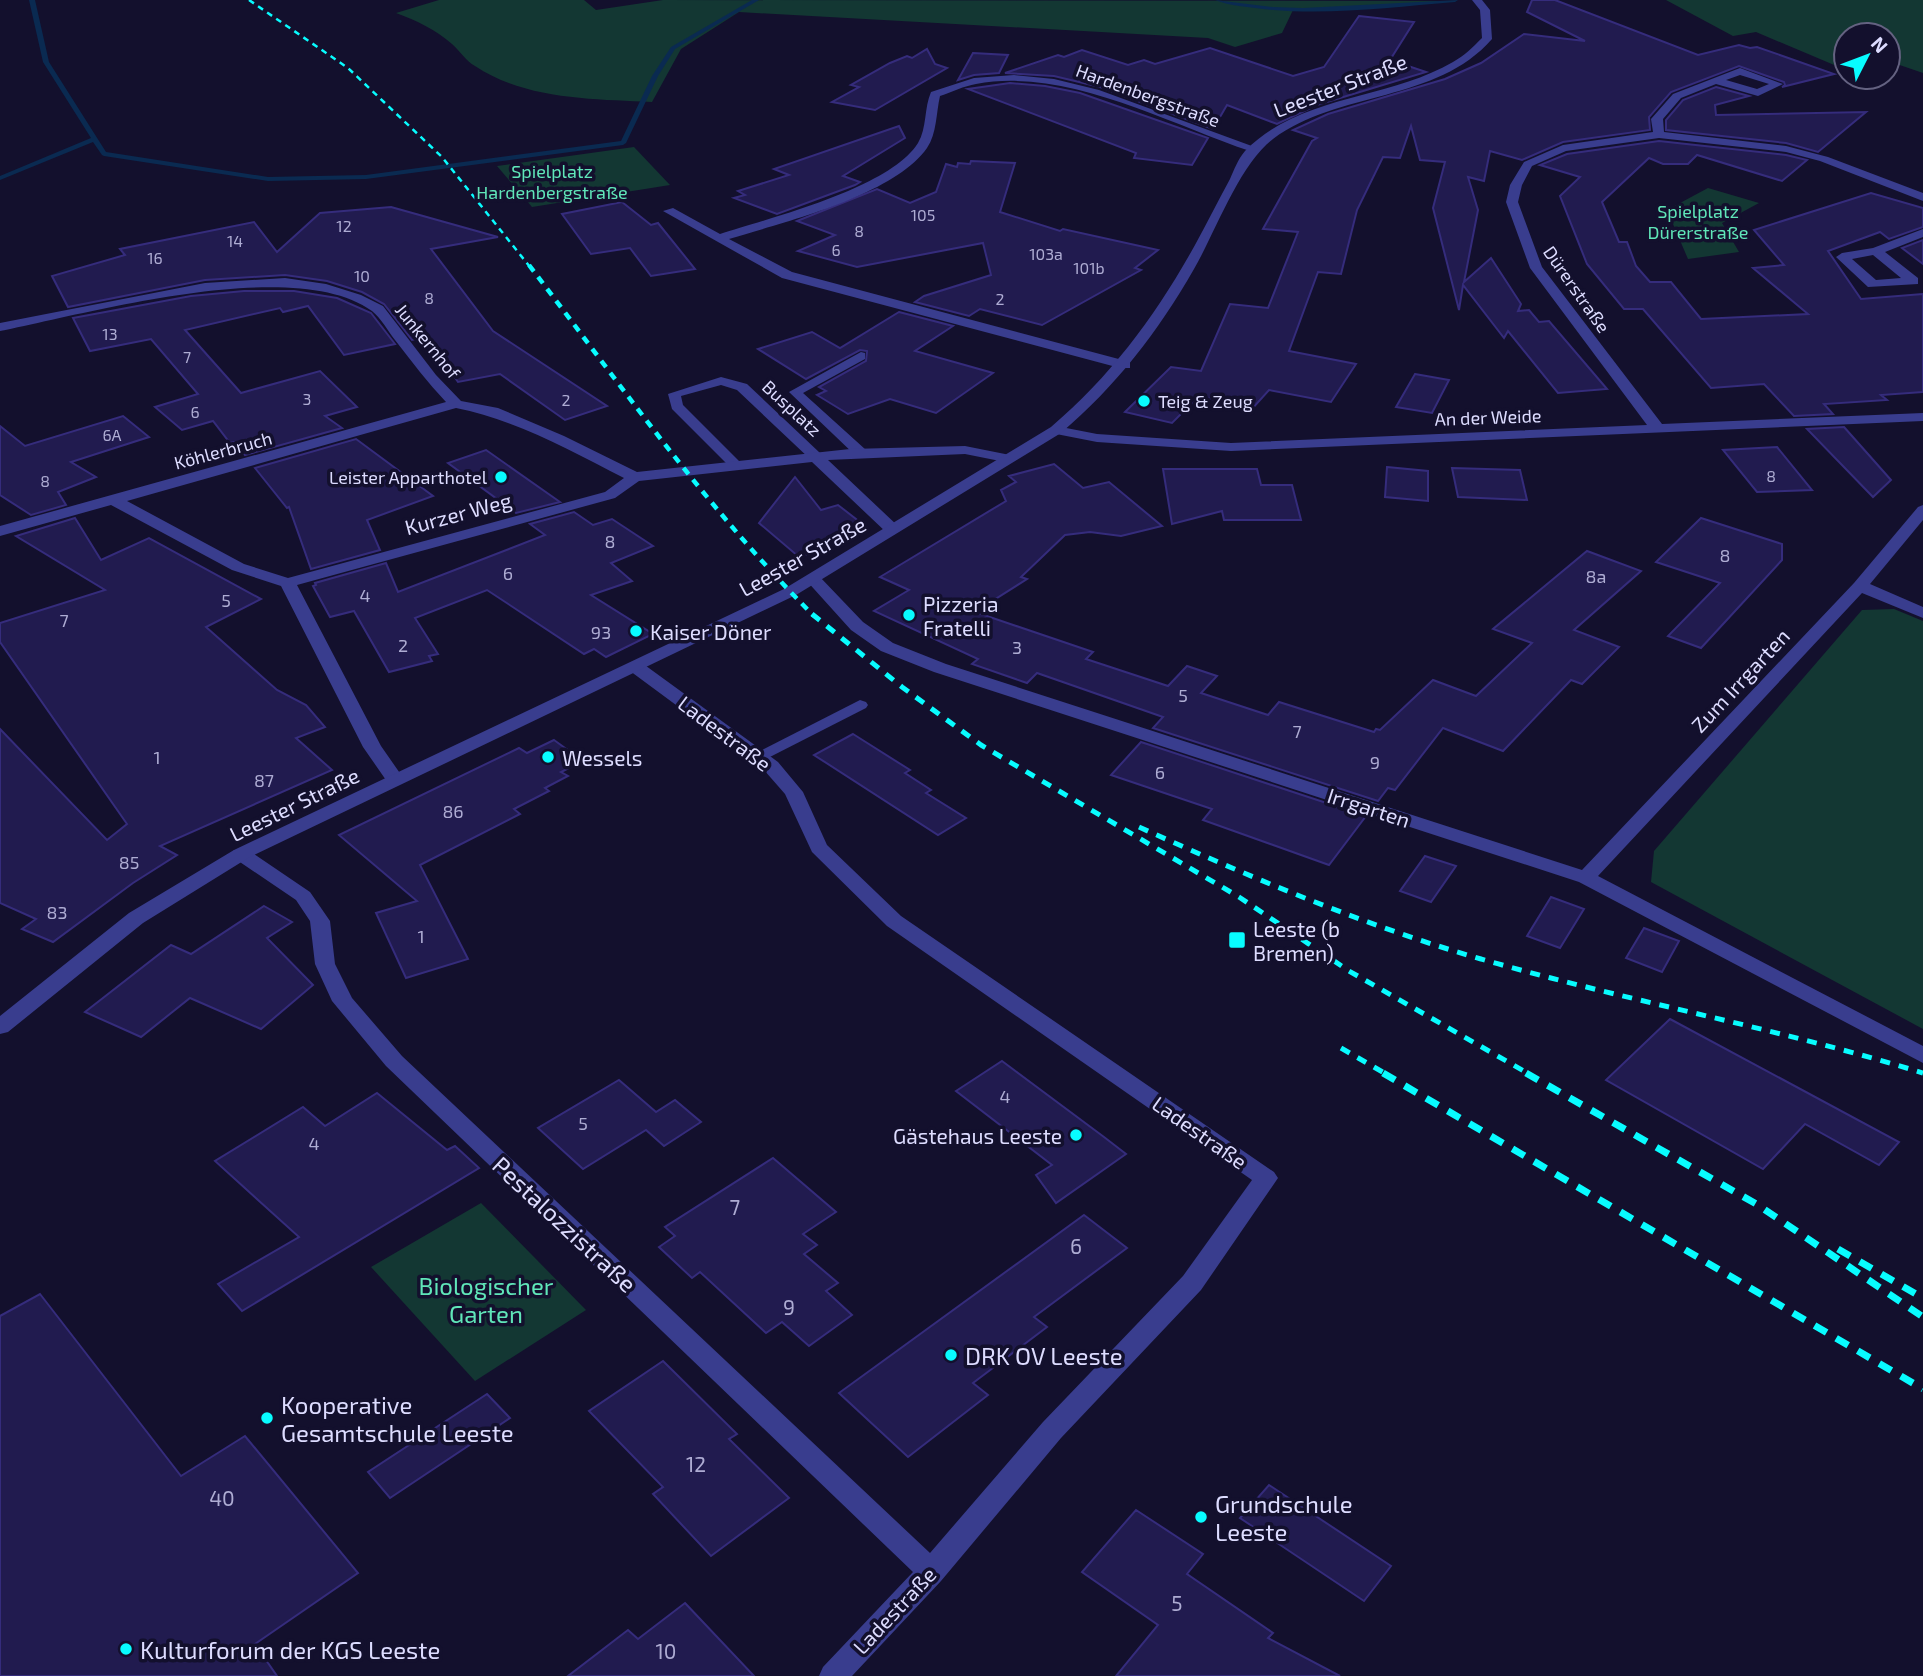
<svg xmlns="http://www.w3.org/2000/svg" width="1923" height="1676" font-family="'Exo 2',sans-serif">
<rect width="100%" height="100%" fill="#13102d"/>
<g fill="#133733">
<path d="M439 0H584L596 10 663 0 1457 1 1293 10 1282 33 1235 47 1208 38 739 12 681 49 652 102C593 99 526 100 475 66 466 61 460 51 452 44 435 29 417 21 396 13Z"/>
<path d="M1666 0H1923V73L1888 61V35H1846V70L1756 32 1733 36Z"/>
<path d="M634 147 670 185 532 207 497 166Z"/>
<path d="M1708 188 1759 203 1722 223 1739 252 1688 259 1667 210Z"/>
<path d="M1894 609 1923 621V1029L1651 882 1654 851 1862 610Z"/>
<path d="M481 1203 586 1310 475 1381 371 1267Z"/>
</g>
<g fill="none" stroke-linecap="round" stroke-linejoin="round">
<g fill="#0a2a51" fill-rule="evenodd">
<path d="M29 0H35L49 62 106 152 268 177 366 175 621 141 652 76 671 47 752 0H759L675 49 658 76 626 143 623 145 366 179 268 181 104 156 102 155 93 142 0 180V176L91 138 43 62Z"/>
<path d="M1215 0 1273 7 1303 8 1458 0 1455 2C1392 7 1327 16 1263 9 1248 7 1230 6 1215 0Z"/>
</g>
</g>
<g fill="#211b4f" stroke="#352c7c" stroke-width="2">
<path d="M1532 0H1555L1698 55 1739 45 1750 48 1757 47 1834 74 1782 87 1785 85 1784 82 1739 66 1671 92 1649 117 1650 130 1563 142 1522 160 1490 151 1484 181 1468 177 1478 210 1464 282 1491 258 1521 304 1518 311 1529 310 1539 322 1549 321 1607 389 1558 393 1508 331 1504 338 1463 285 1459 310 1433 208 1445 162 1420 160 1411 126 1400 158 1383 157 1357 210 1341 274 1318 272 1289 351 1356 364 1331 402 1269 390 1252 409 1199 396 1172 423 1125 412 1171 367 1201 371 1230 304 1268 308 1298 232 1263 229 1312 141 1317 138 1293 130 1328 114 1445 79 1481 63 1524 34 1585 41 1527 12Z"/>
<path d="M1359 16 1414 22 1390 60 1426 72 1317 105 1277 124 1227 105 1213 129 1100 87 1054 76 1005 73 1058 55 1064 57 1082 50 1128 65 1144 60 1155 64 1210 48 1293 76 1324 67Z"/>
<path d="M927 49 935 64 947 68 875 110 832 102 859 87 851 85 890 63 907 56 912 58Z"/>
<path d="M973 53 1008 55 999 73 974 75 958 80Z"/>
<path d="M1010 83 1045 86 1080 93 1208 138 1192 165 1134 158 1136 153 968 89Z"/>
<path d="M1716 87 1749 96 1715 105 1716 115 1866 112 1818 152 1786 143 1666 130V120L1683 100Z"/>
<path d="M899 126 905 138 843 176 860 182 855 185 777 214 734 198 745 195 738 191 789 175 774 169Z"/>
<path d="M1659 141 1786 155 1807 160 1782 181 1697 155 1688 164H1663L1649 158 1602 202 1619 242H1627L1636 266 1650 282H1671L1701 319 1808 314 1753 268 1784 265 1754 230 1871 193 1923 208V227L1889 239 1880 232 1828 251 1861 299 1923 294V392L1881 395 1887 400 1824 404 1833 414 1794 416 1764 384 1711 388 1643 309H1624L1587 264 1560 196 1580 177 1540 165 1567 154Z"/>
<path d="M971 161 1015 163 1000 212 1060 231 1063 229 1158 250 1135 268 1141 270 1042 325 980 309 969 316 915 302 924 296 991 275 983 243 857 267 798 251 835 235 797 221 877 189 910 203 936 192 946 164 957 167 958 163 970 164Z"/>
<path d="M622 202 651 225 658 223 695 269 651 276 630 248 591 254 562 214Z"/>
<path d="M391 207 498 237 431 249 493 331 607 406 565 420 500 374 458 382 427 337 412 340 384 304 362 292 327 281 285 275 205 280 68 307 52 276 125 255 120 249 254 222 277 252 320 213Z"/>
<path d="M1923 240V264L1902 248Z"/>
<path d="M244 291H294L337 298 371 313 395 344 344 355 308 306 283 312 280 308 185 330 241 393 320 371 357 407 325 416 342 428 245 455 234 442 230 443 213 421 182 430 155 407 198 394 151 339 90 351 73 318 191 296Z"/>
<path d="M899 312 953 326 915 351 993 373 936 413 890 399 848 414 817 395 826 391 819 387 866 361 867 351 860 350 806 379 758 349 812 332 840 348Z"/>
<path d="M1415 374 1449 380 1432 413 1396 407Z"/>
<path d="M123 416 149 437 71 462 96 477 58 492 66 505 31 515 0 495V426L25 446Z"/>
<path d="M1844 427 1891 480 1873 497 1807 429Z"/>
<path d="M356 439 433 496 367 520 380 550 311 569 289 507 287 508 255 468Z"/>
<path d="M1777 447 1812 490 1757 492 1723 450Z"/>
<path d="M486 450 560 502 516 513 448 463Z"/>
<path d="M1054 464 1083 488 1109 482 1162 526 1121 536 1090 532 1065 535 1021 577 1027 579 975 612 1093 652 1086 659 1168 686 1187 666 1217 676 1201 693 1268 715 1279 702 1374 732 1376 729 1380 730 1433 680 1476 696 1532 643 1493 629 1587 551 1641 571 1574 630 1619 647 1582 684 1571 680 1503 751 1443 728 1395 790 1388 788 1378 801 1153 728 1163 717 1037 673 1027 683 972 664 978 659 874 611 909 590 880 577 1006 501 1001 490 1016 482 1009 476Z"/>
<path d="M1387 467 1428 471V501L1385 497Z"/>
<path d="M1452 468 1520 470 1527 500 1458 497Z"/>
<path d="M1163 469H1257L1261 485H1292L1301 520H1224L1222 511 1172 524Z"/>
<path d="M795 477 821 510 838 505 865 526 842 543 799 557 759 523Z"/>
<path d="M574 512 593 525 612 519 653 546 611 563 632 581 591 595 653 634 606 657 594 649 584 654 487 590 415 618 438 654 429 656 432 661 389 672 354 611 330 617 313 586 316 585 315 583 386 563 398 592 545 535 530 524Z"/>
<path d="M75 518 101 560 149 538 261 599 206 627 277 690 306 705 325 727 296 738 332 770 160 846 177 855 133 883 53 942 22 929 36 919 0 903V729L107 840 127 824 0 642V623L105 590 16 536Z"/>
<path d="M1701 518 1782 544V560L1701 648 1668 636 1720 583 1656 562Z"/>
<path d="M853 734 910 770 905 773 931 790 926 793 966 818 938 835 814 755Z"/>
<path d="M554 740 583 761 561 772 568 776 545 788 549 791 514 809 520 814 420 865 468 959 406 978 376 913 417 901 339 835 519 748 527 753Z"/>
<path d="M1141 742 1366 816 1329 865 1203 820 1212 809 1111 775Z"/>
<path d="M1425 856 1456 866 1431 902 1400 891Z"/>
<path d="M1551 897 1584 909 1560 948 1527 936Z"/>
<path d="M264 906 292 922 267 938 313 985 261 1029 190 998 141 1037 85 1012 171 945 191 954Z"/>
<path d="M1644 928 1679 941 1662 972 1626 958Z"/>
<path d="M1670 1019 1899 1142 1879 1165 1805 1124 1763 1169 1606 1080Z"/>
<path d="M1002 1061 1104 1137 1126 1154 1056 1203 1036 1175 1052 1165 956 1091Z"/>
<path d="M619 1080 656 1112 675 1100 701 1122 664 1146 646 1130 583 1169 538 1128Z"/>
<path d="M377 1093 447 1150 455 1146 479 1168 242 1311 218 1284 299 1237 215 1161 303 1107 325 1126Z"/>
<path d="M773 1158 836 1212 803 1234 817 1245 804 1254 838 1283 826 1291 852 1315 809 1346 782 1322 766 1333 700 1272 692 1278 659 1247 675 1236 665 1227Z"/>
<path d="M1084 1215 1127 1248 1034 1317 1047 1327 973 1383 988 1395 908 1457 839 1393Z"/>
<path d="M40 1294 181 1476 245 1436 358 1573 255 1644 277 1676H0V1316Z"/>
<path d="M663 1361 737 1434 729 1439 789 1498 711 1556 653 1494 663 1487 589 1411Z"/>
<path d="M487 1394 510 1418 390 1498 368 1472Z"/>
<path d="M1269 1485 1391 1566 1364 1601 1240 1518Z"/>
<path d="M1136 1510 1203 1554 1187 1574 1273 1633 1268 1638 1340 1676H1116L1158 1625 1082 1572Z"/>
<path d="M685 1603 754 1676H568L628 1630 638 1639Z"/>
</g>
<g fill="none" stroke-linecap="round" stroke-linejoin="round">
<g fill="#393d8e" fill-rule="evenodd">
<path d="M861 352 865 353V359L803 393 866 450V456H856L789 392Z"/>
<path d="M721 377 747 384 820 453V459H810L737 390 721 385 681 396 683 405 743 465 736 469 731 468 672 409 668 394Z"/>
<path d="M860 700 866 702 868 705 866 708 764 760 758 761 750 756Z"/>
</g>
<g fill="#393d8e" fill-rule="evenodd">
<path d="M1740 68 1783 84 1758 96 1716 84 1681 98 1663 119 1664 132 1786 146 1828 157 1923 193V201L1820 161 1786 152 1659 138 1566 151 1532 166 1522 185 1518 202 1542 267 1662 424 1923 413V421L1231 451 1097 442 1051 433 1049 430 1056 426 1097 434 1231 443 1647 425 1530 268 1506 202 1510 185 1524 162 1563 145 1653 132 1651 119 1673 94ZM1740 75 1769 84 1757 89 1726 80Z"/>
<path d="M1014 75 1054 79 1099 90 1260 149 1250 151C1167 123 1066 67 976 84 964 86 952 92 940 96 936 113 937 133 927 148 893 196 784 222 729 239L792 272 1130 362V368H1120L782 278 663 211 673 208 720 234C770 218 890 188 918 143 927 128 924 108 931 92L974 78Z"/>
<path d="M1923 229V237L1885 252 1918 278V284L1868 287 1836 257 1842 253 1873 248ZM1873 255 1901 278 1876 280 1852 259Z"/>
<path d="M285 278 326 284 361 295 383 306 436 375 461 401 498 408 564 436 637 472 850 449 965 446 1015 456 1017 459 1010 463 965 454 828 460 899 527 901 530 893 535 887 533 812 462 639 481 615 498 297 585 381 746 404 779 395 785 388 783 363 747 281 586 232 570 111 505 0 536V526L446 402C428 383 412 362 395 340 388 331 381 318 372 311 295 255 90 313 0 331V323L205 283ZM456 408C516 420 570 450 624 478L605 492 288 578 244 564 127 501Z"/>
<path d="M1923 505V520L1870 584 1923 607V618L1862 593 1598 876 1923 1046V1063L1579 882 934 672 881 651 851 630 805 579 807 576H819L863 622 893 643 946 664 1582 870 1854 583 1918 507Z"/>
<path d="M636 662 642 663 778 762 803 792 827 845 901 916 1274 1172 1278 1178 1201 1290 1061 1438 941 1581 852 1676H819L823 1667 913 1572 386 1066 332 1001 315 964 310 921 296 900 234 858 231 854 234 850H248L310 892 330 921 335 964 352 998 402 1056 930 1553 1043 1422 1183 1276 1252 1180 887 926 812 852 785 794 764 770 630 671 627 667Z"/>
</g>
<path fill="#393d8e" fill-rule="evenodd" d="M1472 0H1482L1490 10 1492 39C1436 103 1339 90 1273 139 1239 165 1216 231 1194 269 1158 332 1116 386 1061 433L796 595 248 858 143 923 8 1032 0 1034V1016L129 913 234 850 784 589 1051 427C1112 375 1156 315 1195 245 1207 223 1218 201 1230 179 1234 170 1238 159 1245 151 1301 94 1388 100 1453 62 1464 56 1473 47 1482 38L1480 10Z"/>
<path stroke="#08fcff" stroke-width="2.5" stroke-dasharray="6 5" stroke-linecap="butt" d="M249 0 348 68 442 157 530 267"/>
<path stroke="#08fcff" stroke-width="4.5" stroke-dasharray="8 7" stroke-linecap="butt" d="M529 265C620 384 707 509 814 616"/>
<g stroke="#08fcff" stroke-width="5" stroke-dasharray="10 9" stroke-linecap="butt">
<path d="M812 614 902 687 981 745 1239 897 1349 971 1529 1074"/>
<path d="M1139 827C1250 877 1363 925 1481 959 1627 1001 1777 1028 1923 1073"/>
<path d="M1341 1048 1386 1074"/>
</g>
<g stroke="#08fcff" stroke-width="7" stroke-dasharray="14 11" stroke-linecap="butt">
<path d="M1383 1073 1923 1389"/>
<path d="M1526 1073 1758 1205 1923 1317"/>
<path d="M1838 1249 1923 1298"/>
</g>
</g>
<g fill="#08fcff" stroke="#13102d" stroke-width="2.5">
<circle cx="1144" cy="401" r="7"/>
<circle cx="501" cy="477" r="7"/>
<circle cx="909" cy="615" r="7"/>
<circle cx="636" cy="631" r="7"/>
<circle cx="548" cy="757" r="7"/>
<rect x="1228" y="931" width="18" height="18" rx="3.5"/>
<circle cx="1076" cy="1135" r="7"/>
<circle cx="951" cy="1355" r="7"/>
<circle cx="267" cy="1418" r="7"/>
<circle cx="1201" cy="1517" r="7"/>
<circle cx="126" cy="1649" r="7"/>
</g>
<g text-anchor="middle" dominant-baseline="central" stroke-width="7" stroke-linejoin="round" paint-order="stroke">
<g font-size="16" fill="#aeacd3">
<text x="923" y="214">105</text>
<text x="344" y="225">12</text>
<text x="859" y="230">8</text>
<text x="235" y="240">14</text>
<text x="836" y="249">6</text>
<text x="1046" y="253">103a</text>
<text x="155" y="257">16</text>
<text x="1089" y="267">101b</text>
<text x="362" y="275">10</text>
<text x="429" y="297">8</text>
<text x="1000" y="298">2</text>
<text x="110" y="333">13</text>
<text x="187" y="356">7</text>
<text x="307" y="398">3</text>
<text x="566" y="399">2</text>
<text x="195" y="411">6</text>
<text x="112" y="434">6A</text>
<text x="1771" y="475">8</text>
<text x="45" y="480">8</text>
</g>
<g font-size="18" fill="#dddcff" stroke="#13102d">
<text transform="translate(1148 95) rotate(20)">Hardenbergstraße</text>
<text transform="translate(1577 289) rotate(55)">Dürerstraße</text>
<text transform="translate(428 341) rotate(51)">Junkernhof</text>
<text transform="translate(792 408) rotate(43)">Busplatz</text>
<text transform="translate(1488 417) rotate(-2)">An der Weide</text>
<text transform="translate(223 450) rotate(-15)">Köhlerbruch</text>
</g>
<g font-size="18" fill="#60e6b9" stroke="#13102d">
<text x="552" y="171">Spielplatz<tspan x="552" dy="21">Hardenbergstraße</tspan></text>
<text x="1698" y="211">Spielplatz<tspan x="1698" dy="21">Dürerstraße</tspan></text>
</g>
<g font-size="18" fill="#dddcff" stroke="#13102d" text-anchor="start">
<text x="1158" y="401">Teig &amp; Zeug</text>
<text x="487" y="477" text-anchor="end">Leister Apparthotel</text>
</g>
<g font-size="18" fill="#aeacd3">
<text x="610" y="541">8</text>
<text x="1725" y="555">8</text>
<text x="508" y="573">6</text>
<text x="1596" y="576">8a</text>
<text x="365" y="595">4</text>
<text x="226" y="600">5</text>
<text x="64" y="620">7</text>
<text x="601" y="632">93</text>
<text x="403" y="645">2</text>
<text x="1017" y="647">3</text>
<text x="1183" y="695">5</text>
<text x="1297" y="731">7</text>
<text x="157" y="757">1</text>
<text x="1375" y="762">9</text>
<text x="1160" y="772">6</text>
<text x="264" y="780">87</text>
<text x="453" y="811">86</text>
<text x="129" y="862">85</text>
<text x="57" y="912">83</text>
<text x="421" y="936">1</text>
<text x="1005" y="1096">4</text>
<text x="583" y="1123">5</text>
<text x="314" y="1143">4</text>
</g>
<g font-size="21" fill="#dddcff" stroke="#13102d">
<text transform="translate(1340 85) rotate(-21)">Leester Straße</text>
<text transform="translate(458 513) rotate(-15)">Kurzer Weg</text>
<text transform="translate(802 556) rotate(-29)">Leester Straße</text>
<text transform="translate(1740 680) rotate(-47)">Zum Irrgarten</text>
<text transform="translate(725 733) rotate(37)">Ladestraße</text>
<text transform="translate(294 804) rotate(-26)">Leester Straße</text>
<text transform="translate(1369 807) rotate(18)">Irrgarten</text>
<text transform="translate(1200 1132) rotate(35)">Ladestraße</text>
<text transform="translate(894 1610) rotate(-47)">Ladestraße</text>
</g>
<g font-size="21" fill="#dddcff" stroke="#13102d" text-anchor="start">
<text x="923" y="603">Pizzeria<tspan x="923" dy="24">Fratelli</tspan></text>
<text x="650" y="631">Kaiser Döner</text>
<text x="562" y="757">Wessels</text>
<text x="1253" y="928">Leeste (b<tspan x="1253" dy="24">Bremen)</tspan></text>
<text x="1062" y="1135" text-anchor="end">Gästehaus Leeste</text>
</g>
<g font-size="21" fill="#aeacd3">
<text x="735" y="1206">7</text>
<text x="1076" y="1245">6</text>
<text x="789" y="1306">9</text>
<text x="696" y="1463">12</text>
<text x="222" y="1497">40</text>
<text x="1177" y="1602">5</text>
<text x="666" y="1650">10</text>
</g>
<g font-size="24" fill="#dddcff" stroke="#13102d">
<text transform="translate(565 1224) rotate(43)">Pestalozzistraße</text>
</g>
<g font-size="24" fill="#60e6b9" stroke="#13102d">
<text x="486" y="1285">Biologischer<tspan x="486" dy="28">Garten</tspan></text>
</g>
<g font-size="24" fill="#dddcff" stroke="#13102d" text-anchor="start">
<text x="965" y="1355">DRK OV Leeste</text>
<text x="281" y="1404">Kooperative<tspan x="281" dy="28">Gesamtschule Leeste</tspan></text>
<text x="1215" y="1503">Grundschule<tspan x="1215" dy="28">Leeste</tspan></text>
<text x="140" y="1649">Kulturforum der KGS Leeste</text>
</g>
</g>
<g transform="translate(1867 56) rotate(48)"><circle r="33" fill="#13102d" stroke="#646281" stroke-width="2"/>
<path d="M0-5L12 26L0 18L-12 26Z" fill="#08fcff"/>
<text y="-10" font-size="19" font-weight="bold" text-anchor="middle" fill="#dddcff">N</text>
</g>
</svg>
